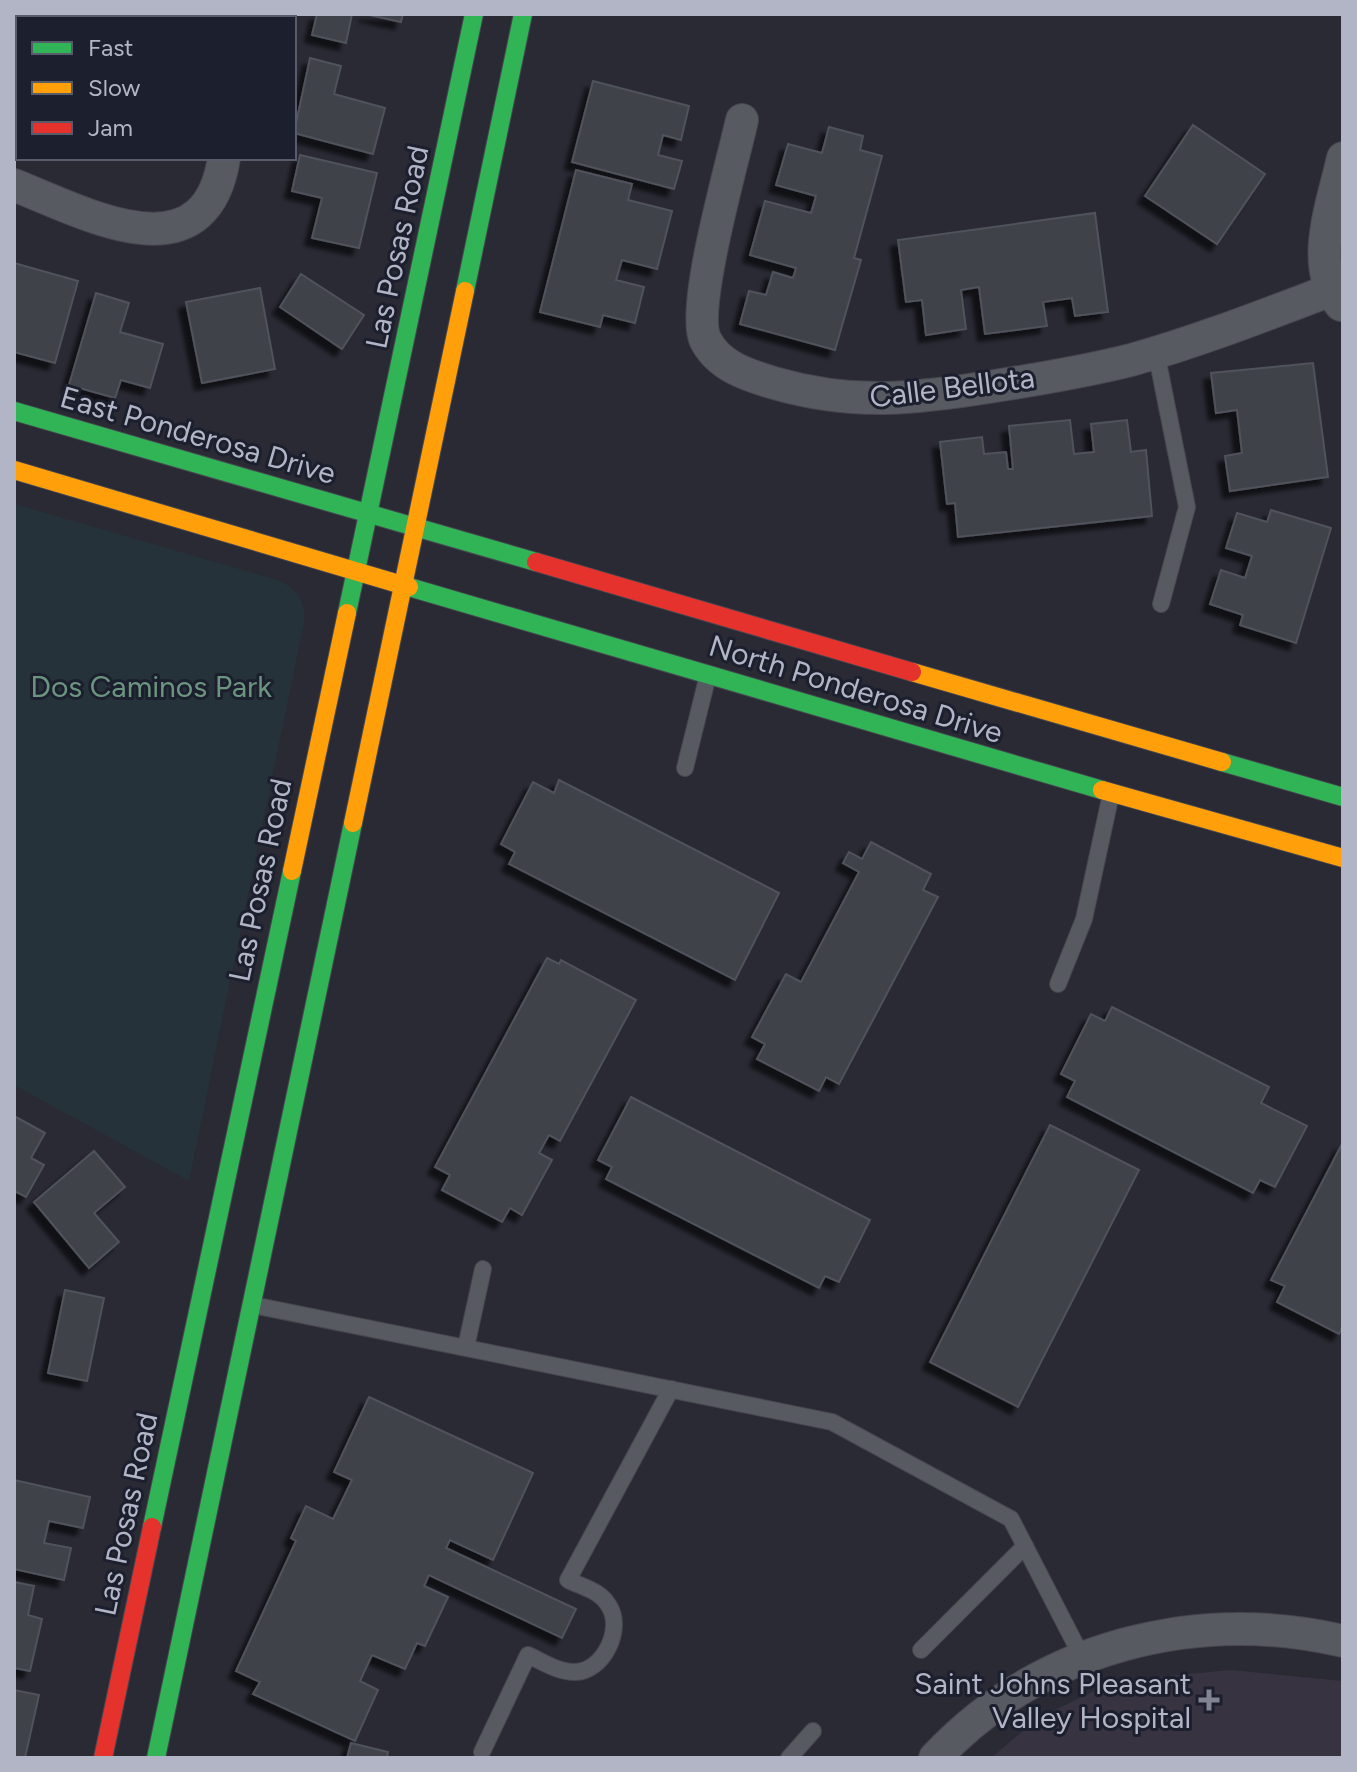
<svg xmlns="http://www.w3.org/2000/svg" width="1357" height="1772" font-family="Figtree,sans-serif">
<defs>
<filter id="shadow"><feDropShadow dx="-7" dy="7" stdDeviation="2" flood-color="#0009"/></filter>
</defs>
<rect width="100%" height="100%" fill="#292a34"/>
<path fill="#373340" d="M1230 1670 1343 1681V1758H991L1038 1718 1115 1681Z"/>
<path fill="#263239" d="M14 504 281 581C299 592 305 601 304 622L189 1181 14 1085Z"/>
<g fill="#40424a" stroke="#50525b" stroke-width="2" filter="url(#shadow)">
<path d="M84 14H170L169 18H83Z"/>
<path d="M317 14H352L346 43 312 35Z"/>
<path d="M365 14H403L401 22Z"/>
<path d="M14 42 18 43V73L14 72Z"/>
<path d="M310 58 341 66 334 94 385 108 373 154 294 133Z"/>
<path d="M593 81 689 106 681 140 663 135 658 155 682 161 674 189 572 162Z"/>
<path d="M1193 125 1265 174 1217 244 1145 196Z"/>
<path d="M829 127 863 136 860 150 882 156 854 258 861 260 835 350 740 324 749 291 766 295 773 272 793 278 796 268 750 255 765 201 811 213 816 196 776 185 788 144 822 153Z"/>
<path d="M300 155 377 173 359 248 312 238 322 198 292 191Z"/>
<path d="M576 170 632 184 628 200 672 211 657 269 622 260 616 280 644 287 635 323 603 315 600 327 540 312Z"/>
<path d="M1095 213 1108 312 1075 316 1072 298 1043 302 1047 326 985 334 979 287 961 290 966 329 926 335 922 300 906 302 898 240Z"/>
<path d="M14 263 78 281 55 363 14 352Z"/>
<path d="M301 274 364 315 342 349 280 307Z"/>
<path d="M260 288 275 369 202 383 186 302Z"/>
<path d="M96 293 129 303 120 332 163 344 150 388 121 380 115 398 69 385Z"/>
<path d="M1313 363 1328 477 1230 491 1225 456 1242 453 1237 410 1216 413 1211 373Z"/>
<path d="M1070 420 1074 454 1094 452 1091 424 1127 420 1131 452 1146 450 1152 516 958 537 955 503 947 504 940 442 982 437 984 454 1006 452 1008 469H1013L1009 426Z"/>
<path d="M1271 510 1331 528 1296 643 1240 625 1243 615 1210 604 1221 570 1245 578 1252 556 1226 548 1237 513 1267 522Z"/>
<path d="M559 780 779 893 735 980 509 864 515 852 501 844 533 782 554 793Z"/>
<path d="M871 842 931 874 923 890 938 897 839 1084 826 1077 819 1091 757 1059 765 1044 752 1037 786 974 801 982 859 872 843 863 849 852 862 859Z"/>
<path d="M547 958 559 964 561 960 636 1000 560 1141 549 1135 539 1153 552 1160 522 1215 510 1208 502 1222 442 1190 450 1175 435 1167Z"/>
<path d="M1112 1007 1269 1087 1261 1103 1307 1126 1275 1187 1260 1180 1253 1193 1067 1097 1075 1081 1061 1074 1091 1014 1105 1021Z"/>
<path d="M631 1097 870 1220 839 1282 825 1276 819 1288 606 1179 612 1167 598 1160Z"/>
<path d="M14 1116 45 1133 31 1158 44 1165 26 1197 14 1191Z"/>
<path d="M1050 1125 1139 1170 1018 1407 930 1362Z"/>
<path d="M1343 1142V1326L1339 1334 1277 1302 1285 1286 1271 1280Z"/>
<path d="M94 1151 125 1187 94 1213 119 1242 89 1268 34 1202Z"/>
<path d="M65 1290 104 1298 87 1381 48 1373Z"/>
<path d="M369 1397 533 1473 493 1560 450 1540 446 1548 576 1609 562 1638 429 1575 424 1586 448 1597 425 1646 417 1643 405 1669 372 1655 360 1681 378 1690 355 1741 253 1694 260 1682 236 1671 296 1541 291 1538 306 1506 333 1519 352 1480 334 1472Z"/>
<path d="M14 1480 90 1497 83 1528 49 1521 44 1543 71 1548 64 1580 14 1569Z"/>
<path d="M14 1582 34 1586 28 1615 42 1619 30 1671 14 1668Z"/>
<path d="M14 1690 39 1695 25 1758H14Z"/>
<path d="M351 1743 388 1752 387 1758H347Z"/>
</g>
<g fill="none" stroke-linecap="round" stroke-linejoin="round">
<defs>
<g id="lane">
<path d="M1156 352 1187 507 1161 604"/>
<path d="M685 768 708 675"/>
<path d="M1058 984 1084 919 1111 794"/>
<path d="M253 1305 832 1422 1011 1519 1082 1657"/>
<path d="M466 1347 483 1269"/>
<path d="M921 1650 1025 1546"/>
<path d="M482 1752 528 1655C543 1662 558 1672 575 1672 603 1672 624 1629 609 1606 601 1591 583 1587 568 1580L671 1389"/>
<path d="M789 1758 813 1731"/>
</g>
<g id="street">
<path d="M249 18 250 14"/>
<path d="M742 120C733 161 691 306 705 339 718 366 747 375 774 383 853 406 915 399 995 386 1040 379 1087 371 1131 360 1199 341 1265 315 1331 290"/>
<path d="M14 185C85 213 205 280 224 158"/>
<path d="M1341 305C1308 266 1333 203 1343 158"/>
<path d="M935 1758C1040 1646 1196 1607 1343 1641"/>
</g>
<g id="fast">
<path d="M465 291 523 14"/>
<path d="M14 411 536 562"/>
<path d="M409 587 1102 790"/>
<path d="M347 613 474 14"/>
<path d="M1222 762 1343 797"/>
<path d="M152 1527 292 871"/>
<path d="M156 1758 353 823"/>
</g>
<g id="slow">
<path d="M14 470 409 587"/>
<path d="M912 672 1222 762"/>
<path d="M1102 790 1343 858"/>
<path d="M353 823 465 291"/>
<path d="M292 871 347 613"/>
</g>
<g id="jam">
<path d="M536 562 912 672"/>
<path d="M103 1758 152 1527"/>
</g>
</defs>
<use href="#lane" stroke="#46474e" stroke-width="18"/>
<use href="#street" stroke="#46474e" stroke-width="34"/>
<use href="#fast" stroke="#464751" stroke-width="20"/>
<use href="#slow" stroke="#464751" stroke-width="20"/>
<use href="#jam" stroke="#464751" stroke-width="20"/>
<use href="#lane" stroke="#585a62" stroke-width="16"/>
<use href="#street" stroke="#585a62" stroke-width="32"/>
<use href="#fast" stroke="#30b455" stroke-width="18"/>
<use href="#slow" stroke="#ff9f0a" stroke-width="18"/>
<use href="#jam" stroke="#e5322d" stroke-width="18"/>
</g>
<path fill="#828492" stroke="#1c1f2e" stroke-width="3" d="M1205 1688h8v8h8v8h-8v8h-8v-8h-8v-8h8z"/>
<g text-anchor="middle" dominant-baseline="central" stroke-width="6" stroke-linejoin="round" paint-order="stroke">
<g font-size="30" fill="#b2b5c5" stroke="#1c1f2e">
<text transform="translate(397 247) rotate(-78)">Las Posas Road</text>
<text transform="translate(952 387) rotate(-7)">Calle Bellota</text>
<text transform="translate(198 435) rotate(16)">East Ponderosa Drive</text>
<text transform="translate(856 689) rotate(17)">North Ponderosa Drive</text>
<text transform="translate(260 880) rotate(-78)">Las Posas Road</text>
<text transform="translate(126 1514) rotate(-78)">Las Posas Road</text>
</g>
<g font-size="30" fill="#6b957f" stroke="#1c1f2e">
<text x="151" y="686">Dos Caminos Park</text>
</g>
<g font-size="30" fill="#b2b5c5" stroke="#1c1f2e" text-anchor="end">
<text x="1191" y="1683">Saint Johns Pleasant<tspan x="1191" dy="34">Valley Hospital</tspan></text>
</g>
</g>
<rect width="1357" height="1772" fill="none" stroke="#b2b5c5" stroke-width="32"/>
<rect x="16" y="16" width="280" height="144" fill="#1c1f2e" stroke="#585b6a" stroke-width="2"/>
<rect x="32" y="42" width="40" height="12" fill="#30b455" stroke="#585b6a" stroke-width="2"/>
<text x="88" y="56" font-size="24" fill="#b2b5c5">Fast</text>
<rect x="32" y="82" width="40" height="12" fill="#ff9f0a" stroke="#585b6a" stroke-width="2"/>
<text x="88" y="96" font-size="24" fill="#b2b5c5">Slow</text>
<rect x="32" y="122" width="40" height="12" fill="#e5322d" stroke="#585b6a" stroke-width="2"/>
<text x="88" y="136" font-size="24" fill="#b2b5c5">Jam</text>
</svg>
